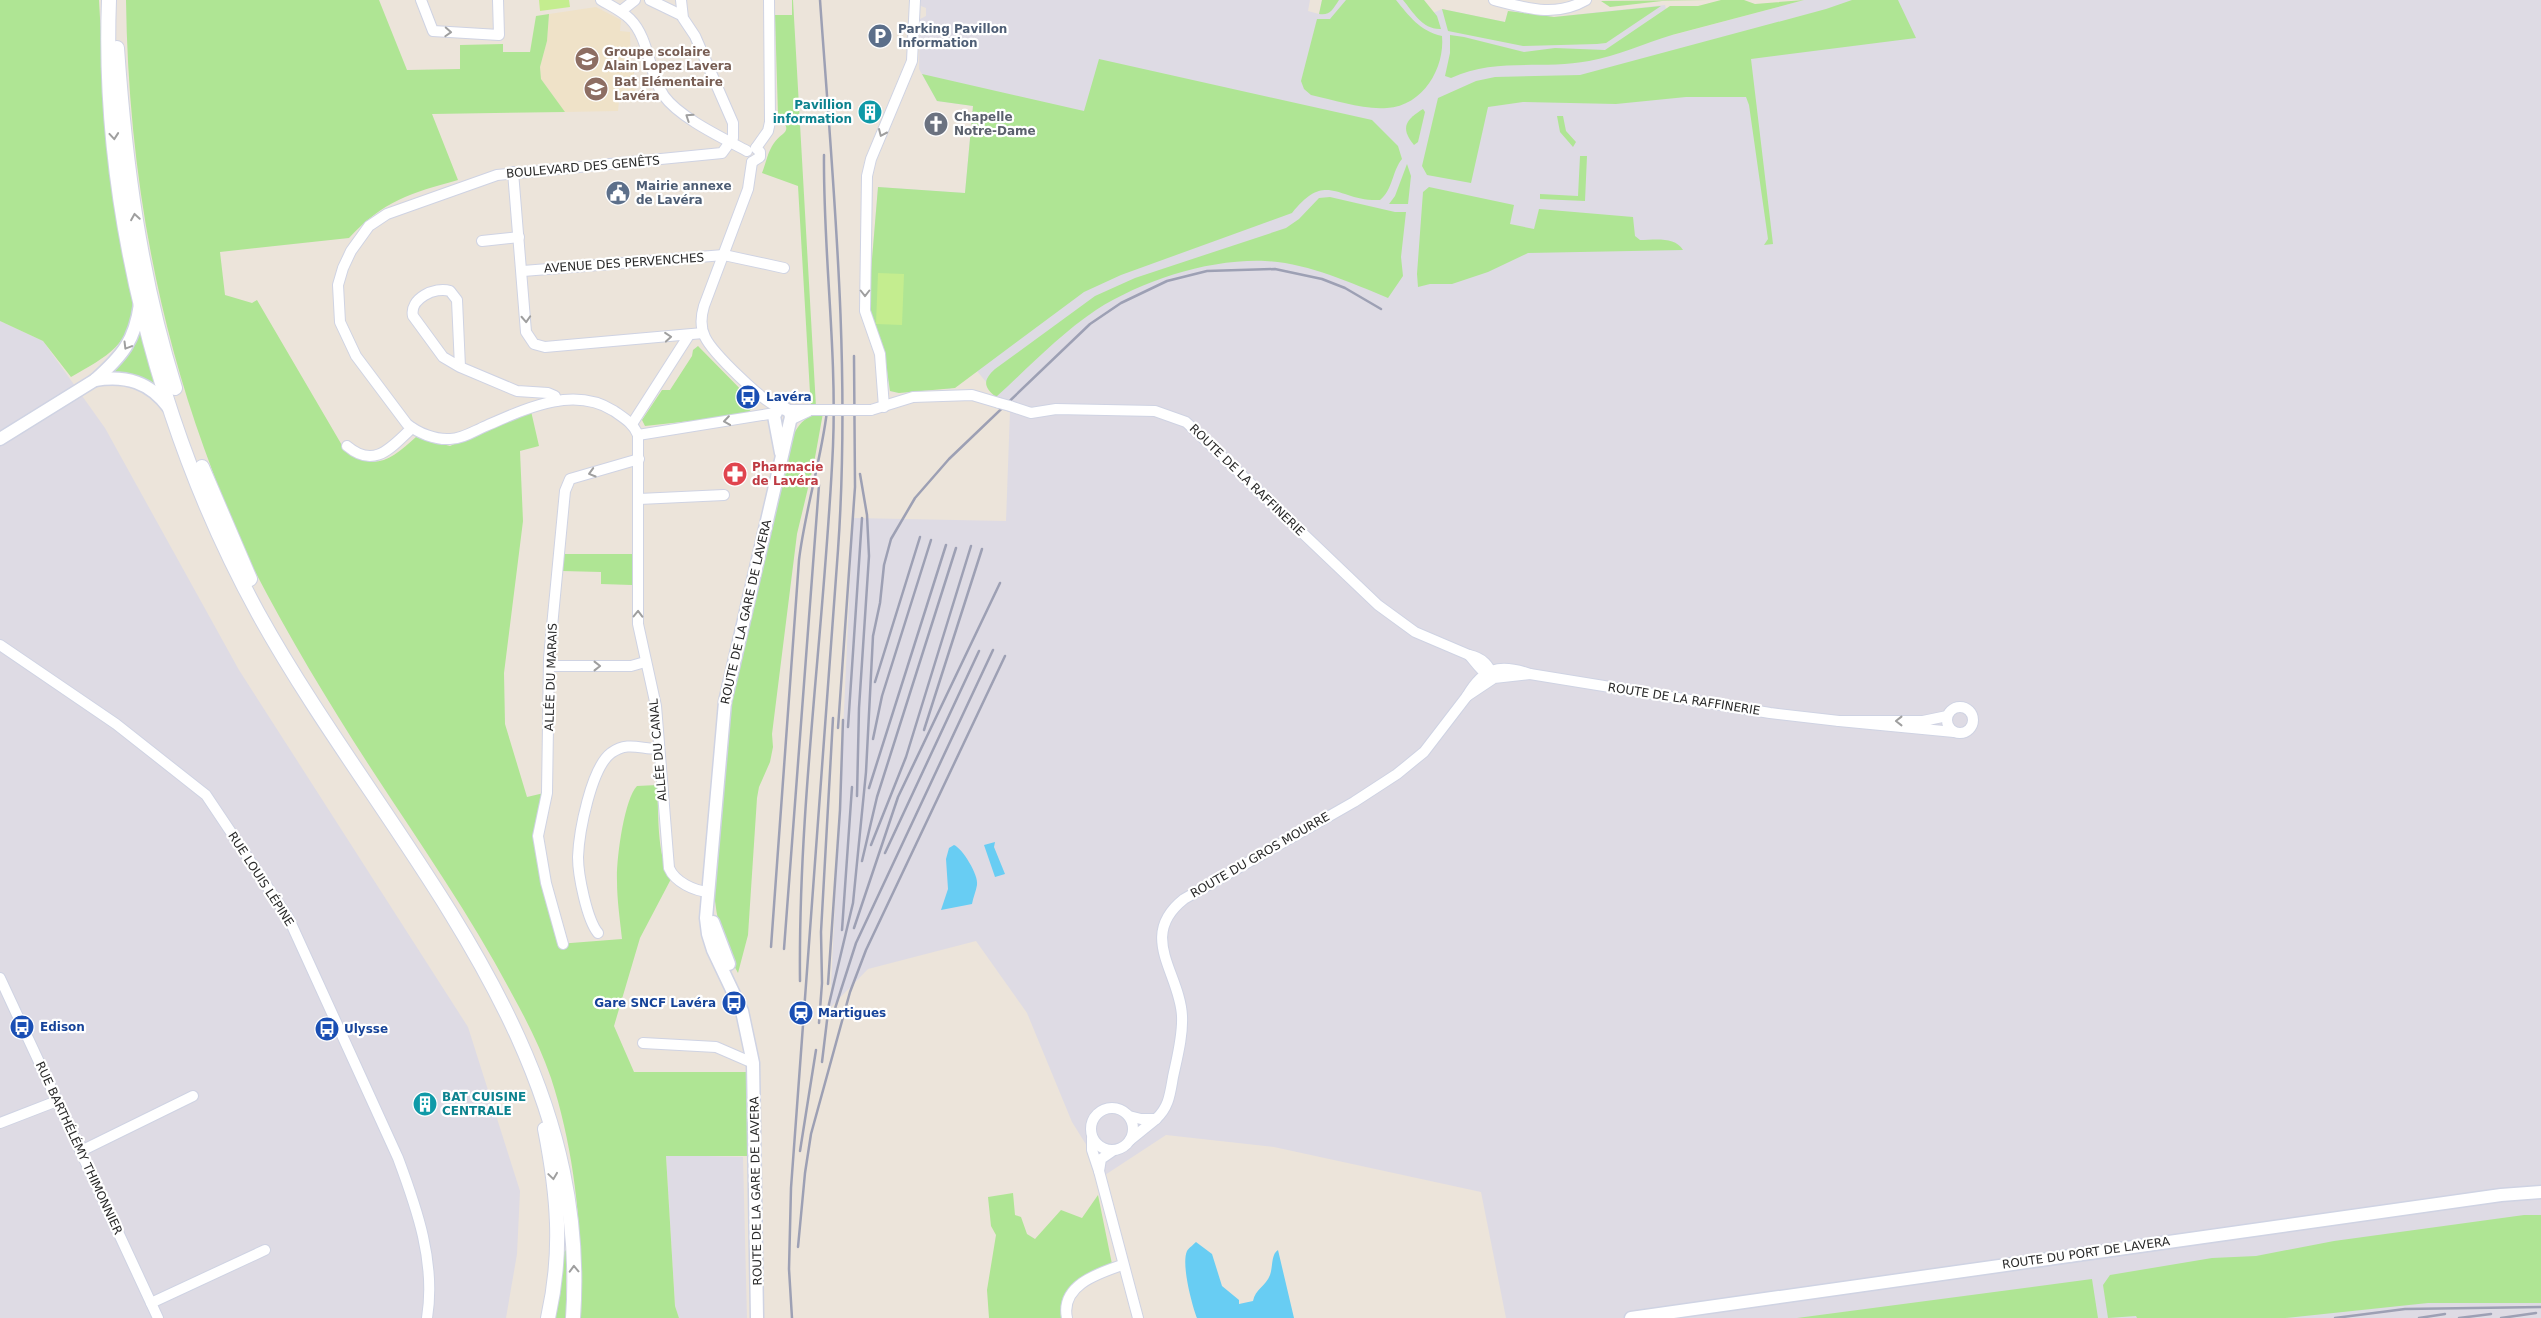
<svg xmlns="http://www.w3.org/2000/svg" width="2541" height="1318" font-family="'DejaVu Sans',sans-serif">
<rect width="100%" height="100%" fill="#ece4da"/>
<g fill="#dedbe4">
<path d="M921 0H1310L1308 11 1319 14 1322 0H1424L1433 13 1442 9 1505 22 1508 11 1554 17 1665 5 1673 35 1804 0H2541V1318H1506L1481 1192 1274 1147 1166 1135 1105 1175 1072 1122 1027 1013 976 941 868 969 830 1008 853 518 1006 521 1010 411 977 371 950 389H922L899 393 890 391 868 273 871 271 878 187 965 193 973 106 937 101 919 69 920 19 926 16V8L921 6Z"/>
<path d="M0 321 43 341 105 428 239 670 468 1027 520 1191 517 1254 506 1318H0Z"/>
<path d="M666 1155 743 1157 747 1318H679L675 1306Z"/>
</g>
<path fill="#efe2c8" d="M596 7 621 20 620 31 630 32 631 71H634V80L636 81 635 102 619 101 618 111 565 112 541 79 540 67 547 41 549 14Z"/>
<g fill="#afe594">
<path d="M0 0H99L104 90 133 298C133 345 107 356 71 377L43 341 0 321Z"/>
<path d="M126 0H379L407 70 460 69V45L503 44V52H530L536 16 549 14 547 41 540 67 541 79 565 112 432 114 458 180C411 193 383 201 349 238L220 252 225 295 252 303 257 300 343 447C372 474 391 460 416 437L450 446 531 411 539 446 520 451 523 521 504 673 505 724 527 797 544 793 536 826 558 944 622 939C620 920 617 900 617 881 616 861 624 799 637 786L657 785C659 814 656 854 671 879L640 938 614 1026 634 1072H747L749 1156H666L675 1306 679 1318H581C583 1237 576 1155 551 1078 541 1049 527 1021 512 994 472 918 423 848 376 776 329 704 285 631 246 554 229 520 217 483 204 448 152 303 128 154 126 0Z"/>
<path d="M792 0H793L816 407 811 406 810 393 798 186 762 173C766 163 768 151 774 143 782 131 795 133 778 115L775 15H792Z"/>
<path d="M1322 0H1339C1333 9 1330 16 1319 14Z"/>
<path d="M1346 0H1396C1409 16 1420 31 1442 36 1445 68 1423 106 1387 108 1363 110 1335 100 1311 95L1304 89 1301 81 1317 19H1330Z"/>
<path d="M1403 0H1424L1437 16 1441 29C1423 30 1413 12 1403 0Z"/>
<path d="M1709 0 1662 1 1610 7 1601 1Z"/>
<path d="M1721 0H1744L1755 4 1804 0C1760 12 1716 23 1672 35 1645 43 1617 56 1589 61 1542 70 1495 57 1451 78L1445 76 1450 53V35L1464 37 1524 52 1555 48 1605 50 1670 6H1698Z"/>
<path d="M1852 0H1898L1916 38 1751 59 1773 244 1764 245 1768 239 1749 105 1746 97H1686L1616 104 1523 102 1488 107 1471 183 1427 175 1422 166 1438 98 1476 81 1495 77 1580 75 1826 9Z"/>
<path d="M1661 6 1606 43 1597 44 1523 46 1448 31 1442 9 1505 22 1508 11 1554 17Z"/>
<path d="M1099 59 1372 120 1398 146 1402 159C1392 171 1393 190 1380 200 1338 202 1327 169 1292 213L1121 275 1084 292 955 388 899 393 890 391 885 356 870 317 868 273 871 271 878 187 965 193 973 106 937 101 922 74 1084 111Z"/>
<path d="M1423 109 1425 112 1418 142 1414 145C1399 127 1407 119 1423 109Z"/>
<path d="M1557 116H1563L1566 131 1576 142 1573 147 1560 132Z"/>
<path d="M1580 156H1587L1585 201 1540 199V194L1578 196Z"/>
<path d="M1407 164 1411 176 1408 204H1389L1395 196Z"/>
<path d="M1429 187 1514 205 1510 224 1534 229 1539 209 1633 217 1635 236 1640 240C1654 240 1675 236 1683 250L1528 253 1488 272 1452 284H1430L1418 287 1417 274 1423 192Z"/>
<path d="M1330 197 1395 212H1406L1401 257 1403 276 1388 298C1349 282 1307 263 1265 261 1208 259 1144 280 1096 310 1060 334 1028 368 996 397 983 387 983 380 995 369L1095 296 1135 278 1286 228 1299 219 1319 198Z"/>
<path d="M140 326 159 390 109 375Z"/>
<path d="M698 346 756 405 745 415 645 426 642 420 662 390H670L692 356 693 350Z"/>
<path d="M823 413 814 463 797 534 772 734 773 747 770 762 759 787 757 798 748 935 738 973C723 946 716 920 714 889L728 709 792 438C799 423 806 415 823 413Z"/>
<path d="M564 554H633L632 585 601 584V572L562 571Z"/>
<path d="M1013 1193 1015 1215 1021 1217 1027 1234 1035 1239 1061 1210 1082 1218 1098 1195 1112 1264C1089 1277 1058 1287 1061 1318H989L987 1290 996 1235 991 1226 988 1197Z"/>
<path d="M2524 1215H2541V1303H2428L2285 1318H2137L2136 1316 2108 1318 2103 1285 2110 1275 2212 1258 2256 1256 2334 1241Z"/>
<path d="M566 1250V1318H553L564 1252Z"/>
<path d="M2092 1279 2098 1318H1797Z"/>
</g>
<g fill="#c4ed8f">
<path d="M539 0H569L570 7 540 11Z"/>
<path d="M878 273 904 274 902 325 876 324Z"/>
</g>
<g fill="#68cdf3">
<path d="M995 842 994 847 1005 874 995 877 984 845Z"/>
<path d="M954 845C962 848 979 875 977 885 976 891 973 898 972 904L941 910 948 889 946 859 949 848Z"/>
<path d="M1196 1242 1212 1254 1222 1286 1239 1300V1304L1253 1301C1255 1289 1266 1286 1270 1275 1273 1267 1271 1254 1278 1250L1294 1318H1197C1192 1305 1181 1264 1187 1251 1189 1248 1194 1244 1196 1242Z"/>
</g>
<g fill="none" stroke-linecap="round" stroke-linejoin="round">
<defs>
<g id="minor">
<path d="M421 0 433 31 499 35 498 0"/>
<path d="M601 0C611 6 622 11 630 19 650 39 648 73 664 96 680 118 723 138 747 151"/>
<path d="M650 0 681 15"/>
<path d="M681 0 683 18 695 36 733 123V138L722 153 497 175 387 214 369 226 351 251 343 268 338 285 340 322 356 356 407 424C418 433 435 440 450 439 462 439 474 431 486 426 525 409 573 385 614 411 624 418 633 423 638 435V624L656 706 669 868C675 882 694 891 709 892"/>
<path d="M1494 0C1526 8 1555 18 1586 0"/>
<path d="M621 11 635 0"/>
<path d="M756 148 768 131 770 122 769 0"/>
<path d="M752 162 748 189 704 306C701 316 700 327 705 337 712 352 764 404 781 408"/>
<path d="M752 162 760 157V152L756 148"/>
<path d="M513 172 526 332 534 344 545 347 703 333"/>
<path d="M482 241 519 237"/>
<path d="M523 271 724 255 784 268"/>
<path d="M460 367 443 357 413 316C409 299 435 286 450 291L457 300 460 367 517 391 548 393 555 396 556 401"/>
<path d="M1010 406 1031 413 1056 409 1155 411 1186 422 1378 605 1415 632 1469 655"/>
<path d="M884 407 880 354 865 311 867 176 871 159 912 61 915 0"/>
<path d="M788 410H811L790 420"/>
<path d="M871 410 913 397 972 395 999 403"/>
<path d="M632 424 689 335"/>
<path d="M638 435 775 413"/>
<path d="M347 446C375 470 392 446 412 428"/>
<path d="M639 499 724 495"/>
<path d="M0 645 116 724 206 795 289 919 398 1158C417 1209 436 1263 427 1318"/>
<path d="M550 666H631L645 662"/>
<path d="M1530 674 1770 713 1839 721"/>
<path d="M1494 678C1489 665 1483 658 1469 655 1477 664 1483 674 1494 678L1530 674C1499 663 1483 668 1467 696L1494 678"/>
<circle cx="1960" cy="720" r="13"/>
<path d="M1947 716 1923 721H1839L1954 732"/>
<path d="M598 933C587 920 578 875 578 857 579 832 591 768 611 753 628 741 640 749 658 749"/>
<path d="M563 944 546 883 538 836 547 793 549 658 565 491 570 479 639 459"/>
<path d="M0 978 158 1318"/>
<path d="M643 1043 716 1047 753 1063"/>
<circle cx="1112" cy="1129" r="21"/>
<path d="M1129 1116 1141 1119H1156L1130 1140"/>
<path d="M1156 1119C1169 1107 1170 1094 1173 1077 1177 1058 1183 1036 1182 1016 1180 973 1137 936 1184 899L1354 802 1397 774 1424 752 1467 696"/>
<path d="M0 1123 57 1101"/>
<path d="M1092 1138V1150L1099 1171 1101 1159 1114 1150"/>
<path d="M81 1151 193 1096"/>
<path d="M1099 1171 1138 1318"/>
<path d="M151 1303 265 1250"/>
<path d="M1067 1318C1060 1285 1099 1273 1122 1265"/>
</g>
<g id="tertiary">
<path d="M95 380C126 375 150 382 169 408"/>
<path d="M0 439 95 380C122 356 135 341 140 304"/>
<path d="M713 922 729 964"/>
<path d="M757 1318 753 1063 742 1011 713 950 708 934 706 918 725 702 791 417 790 412 784 408 778 409 774 416 781 453"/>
<path d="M1631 1318 2501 1195 2541 1192"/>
</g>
<g id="secondary">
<path d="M109 0C101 206 159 432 258 613 384 841 593 1037 573 1318"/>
<path d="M117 48C125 163 140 277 175 388"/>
<path d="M202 467 250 579"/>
<path d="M545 1129C558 1195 563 1252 548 1318"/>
</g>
</defs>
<use href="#minor" stroke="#cfd3e3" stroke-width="12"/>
<use href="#tertiary" stroke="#cfd3e3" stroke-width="15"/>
<use href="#secondary" stroke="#cfd3e3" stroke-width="16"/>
<use href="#minor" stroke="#fff" stroke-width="10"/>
<use href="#tertiary" stroke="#fff" stroke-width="12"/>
<use href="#secondary" stroke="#fff" stroke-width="14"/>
<g stroke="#9da0b4" stroke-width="2.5">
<path d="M875 682 920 537"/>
<path d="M848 727 862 518"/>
<path d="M838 728 855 487 854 356"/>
<path d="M924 730 982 549"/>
<path d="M873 739 882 696 931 540"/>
<path d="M869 788 946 545"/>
<path d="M857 796 859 708 869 556 867 515 860 474"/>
<path d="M871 845 906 757 971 546"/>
<path d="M885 853 979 651"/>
<path d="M862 861 877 797 956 548"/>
<path d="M854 928 898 797 1000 583"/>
<path d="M842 930 852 787"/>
<path d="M771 947 799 560C805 510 821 461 827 411"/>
<path d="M784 949 819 485"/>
<path d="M800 981C798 803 825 624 833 446 837 349 823 252 824 155"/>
<path d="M828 984 840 810 843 720"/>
<path d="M832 1018 856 943 993 650"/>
<path d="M819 1023 822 983 821 932 833 718"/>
<path d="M822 1062 829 1004 853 903 866 772 873 636 880 603 884 565 891 539 915 498 949 459 1090 324 1121 303 1167 281 1207 271 1275 269 1322 279 1345 288 1381 309"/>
<path d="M800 1151 816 1050"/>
<path d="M798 1247 805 1173 811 1134 850 992 866 950 1005 656"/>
<path d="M792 1318 789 1269 791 1188 838 550C851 365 833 184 820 0"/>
<path d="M2335 1318 2405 1309 2541 1307"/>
<path d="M2419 1318 2445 1314"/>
<path d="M2459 1318 2491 1314"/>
<path d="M2501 1318 2536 1313"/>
</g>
<defs>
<g id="minor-bridge">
<path d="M999 403 1010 406"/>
<path d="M811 410H871"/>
</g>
</defs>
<use href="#minor-bridge" stroke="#cfd3e3" stroke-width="12" stroke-linecap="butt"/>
<use href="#minor-bridge" stroke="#fff" stroke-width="10"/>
</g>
<defs><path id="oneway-chevron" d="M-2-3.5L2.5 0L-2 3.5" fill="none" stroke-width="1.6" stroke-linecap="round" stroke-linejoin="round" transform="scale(1.25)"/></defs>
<g stroke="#9f9f9f">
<use href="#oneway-chevron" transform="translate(448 32) rotate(3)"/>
<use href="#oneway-chevron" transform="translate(689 117) rotate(-146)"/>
<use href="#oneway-chevron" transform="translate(882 133) rotate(114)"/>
<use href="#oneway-chevron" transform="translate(114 136) rotate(85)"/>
<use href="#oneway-chevron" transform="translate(135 217) rotate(-99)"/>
<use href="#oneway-chevron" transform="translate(865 293) rotate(90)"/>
<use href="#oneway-chevron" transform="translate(526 319) rotate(87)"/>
<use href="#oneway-chevron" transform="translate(668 337) rotate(-5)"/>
<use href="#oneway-chevron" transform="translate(127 346) rotate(121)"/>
<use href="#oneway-chevron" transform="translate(727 421) rotate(172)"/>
<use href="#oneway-chevron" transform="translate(592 473) rotate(164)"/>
<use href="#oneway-chevron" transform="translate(638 614) rotate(-89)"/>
<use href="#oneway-chevron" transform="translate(597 666)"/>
<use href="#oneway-chevron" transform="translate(1899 721) rotate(-180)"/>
<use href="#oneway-chevron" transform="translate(553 1176) rotate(82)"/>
<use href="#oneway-chevron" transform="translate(574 1269) rotate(-92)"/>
</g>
<defs>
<symbol id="parking-disc" viewBox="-11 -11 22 22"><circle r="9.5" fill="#5c6f8a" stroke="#fff"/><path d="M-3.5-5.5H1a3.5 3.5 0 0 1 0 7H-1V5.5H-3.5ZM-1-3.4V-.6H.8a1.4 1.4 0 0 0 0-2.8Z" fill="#fff"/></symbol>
<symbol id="school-disc" viewBox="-11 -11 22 22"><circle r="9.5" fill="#8d6e63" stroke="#fff"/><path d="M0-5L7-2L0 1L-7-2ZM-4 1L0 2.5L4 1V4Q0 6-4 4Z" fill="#fff"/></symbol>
<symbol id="building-disc" viewBox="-11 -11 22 22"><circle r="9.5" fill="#0f9aa8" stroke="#fff"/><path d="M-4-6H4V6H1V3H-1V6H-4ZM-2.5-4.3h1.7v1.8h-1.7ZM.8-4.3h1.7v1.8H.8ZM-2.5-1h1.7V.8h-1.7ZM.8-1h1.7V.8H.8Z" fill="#fff"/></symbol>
<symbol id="church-disc" viewBox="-11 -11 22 22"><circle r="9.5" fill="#6b7280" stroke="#fff"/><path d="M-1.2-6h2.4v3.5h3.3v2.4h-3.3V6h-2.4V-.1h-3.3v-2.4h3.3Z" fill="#fff"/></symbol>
<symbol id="civic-disc" viewBox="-11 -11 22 22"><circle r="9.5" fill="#5c6f8a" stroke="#fff"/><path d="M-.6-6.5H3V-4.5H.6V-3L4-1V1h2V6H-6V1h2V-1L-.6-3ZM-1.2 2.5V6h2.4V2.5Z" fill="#fff"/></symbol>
<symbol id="bus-disc" viewBox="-11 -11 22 22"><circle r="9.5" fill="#1a4fb4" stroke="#fff"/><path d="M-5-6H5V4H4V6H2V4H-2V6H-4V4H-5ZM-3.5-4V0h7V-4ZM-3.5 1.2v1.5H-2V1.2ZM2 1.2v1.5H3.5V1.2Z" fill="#fff"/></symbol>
<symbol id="pharmacy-disc" viewBox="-11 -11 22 22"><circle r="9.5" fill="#e0444e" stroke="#fff"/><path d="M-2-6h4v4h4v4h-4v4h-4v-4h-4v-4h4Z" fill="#fff"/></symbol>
<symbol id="station-disc" viewBox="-11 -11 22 22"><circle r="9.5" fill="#1a4fb4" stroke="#fff"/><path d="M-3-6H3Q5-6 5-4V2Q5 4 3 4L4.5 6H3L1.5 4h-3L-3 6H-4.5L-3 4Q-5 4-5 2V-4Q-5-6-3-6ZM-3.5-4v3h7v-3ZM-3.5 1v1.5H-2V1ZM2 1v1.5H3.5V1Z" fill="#fff"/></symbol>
</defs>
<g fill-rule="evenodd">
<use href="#parking-disc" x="866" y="22" width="28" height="28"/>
<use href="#school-disc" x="573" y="45" width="28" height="28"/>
<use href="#school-disc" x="582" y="75" width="28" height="28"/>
<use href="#building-disc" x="856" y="98" width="28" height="28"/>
<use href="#church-disc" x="922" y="110" width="28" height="28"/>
<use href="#civic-disc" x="604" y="179" width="28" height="28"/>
<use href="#bus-disc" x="734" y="383" width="28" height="28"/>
<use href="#pharmacy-disc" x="721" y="460" width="28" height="28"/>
<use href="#bus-disc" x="720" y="989" width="28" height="28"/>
<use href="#station-disc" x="787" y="999" width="28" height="28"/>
<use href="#bus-disc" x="8" y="1013" width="28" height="28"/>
<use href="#bus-disc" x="313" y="1015" width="28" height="28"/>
<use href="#building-disc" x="411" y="1090" width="28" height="28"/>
</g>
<g text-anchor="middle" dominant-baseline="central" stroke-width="4.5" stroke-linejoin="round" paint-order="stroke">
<g font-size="12" font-weight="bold" fill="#4e5e75" stroke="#fff" text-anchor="start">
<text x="898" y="29">Parking Pavillon<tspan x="898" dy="14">Information</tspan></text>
<text x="636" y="186">Mairie annexe<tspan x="636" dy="14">de Lavéra</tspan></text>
</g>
<g font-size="12" font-weight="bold" fill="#785e54" stroke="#fff" text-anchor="start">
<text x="604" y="52">Groupe scolaire<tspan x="604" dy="14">Alain Lopez Lavera</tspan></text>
<text x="614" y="82">Bat Elémentaire<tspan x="614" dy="14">Lavéra</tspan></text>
</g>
<g font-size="12" font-weight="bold" fill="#0d838f" stroke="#fff" text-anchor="end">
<text x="852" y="105">Pavillion<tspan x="852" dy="14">information</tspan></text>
<text x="442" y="1097" text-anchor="start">BAT CUISINE<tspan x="442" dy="14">CENTRALE</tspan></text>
</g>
<g font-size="12" font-weight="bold" fill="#5b616d" stroke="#fff" text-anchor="start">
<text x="954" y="117">Chapelle<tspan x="954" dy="14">Notre-Dame</tspan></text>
</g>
<g font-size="12" fill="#292929" stroke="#fff">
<text transform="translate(583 167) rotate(-5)">BOULEVARD DES GENÊTS</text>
<text transform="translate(624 263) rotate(-4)">AVENUE DES PERVENCHES</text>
<text transform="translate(1247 480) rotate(44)">ROUTE DE LA RAFFINERIE</text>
<text transform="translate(746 612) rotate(-77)">ROUTE DE LA GARE DE LAVERA</text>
<text transform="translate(551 677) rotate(-88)">ALLÉE DU MARAIS</text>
<text transform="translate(1684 699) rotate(9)">ROUTE DE LA RAFFINERIE</text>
<text transform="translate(658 750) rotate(-95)">ALLÉE DU CANAL</text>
<text transform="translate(1260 855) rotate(-30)">ROUTE DU GROS MOURRE</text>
<text transform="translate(261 879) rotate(57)">RUE LOUIS LÉPINE</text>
<text transform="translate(79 1148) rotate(65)">RUE BARTHÉLÉMY THIMONNIER</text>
<text transform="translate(756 1191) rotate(-91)">ROUTE DE LA GARE DE LAVERA</text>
<text transform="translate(2086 1253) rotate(-8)">ROUTE DU PORT DE LAVERA</text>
</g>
<g font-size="12" font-weight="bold" fill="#164399" stroke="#fff" text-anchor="start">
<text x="766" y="397">Lavéra</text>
<text x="716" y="1003" text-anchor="end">Gare SNCF Lavéra</text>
<text x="818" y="1013">Martigues</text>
<text x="40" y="1027">Edison</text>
<text x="344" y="1029">Ulysse</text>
</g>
<g font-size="12" font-weight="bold" fill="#be3a42" stroke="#fff" text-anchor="start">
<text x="752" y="467">Pharmacie<tspan x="752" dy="14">de Lavéra</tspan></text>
</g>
</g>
</svg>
